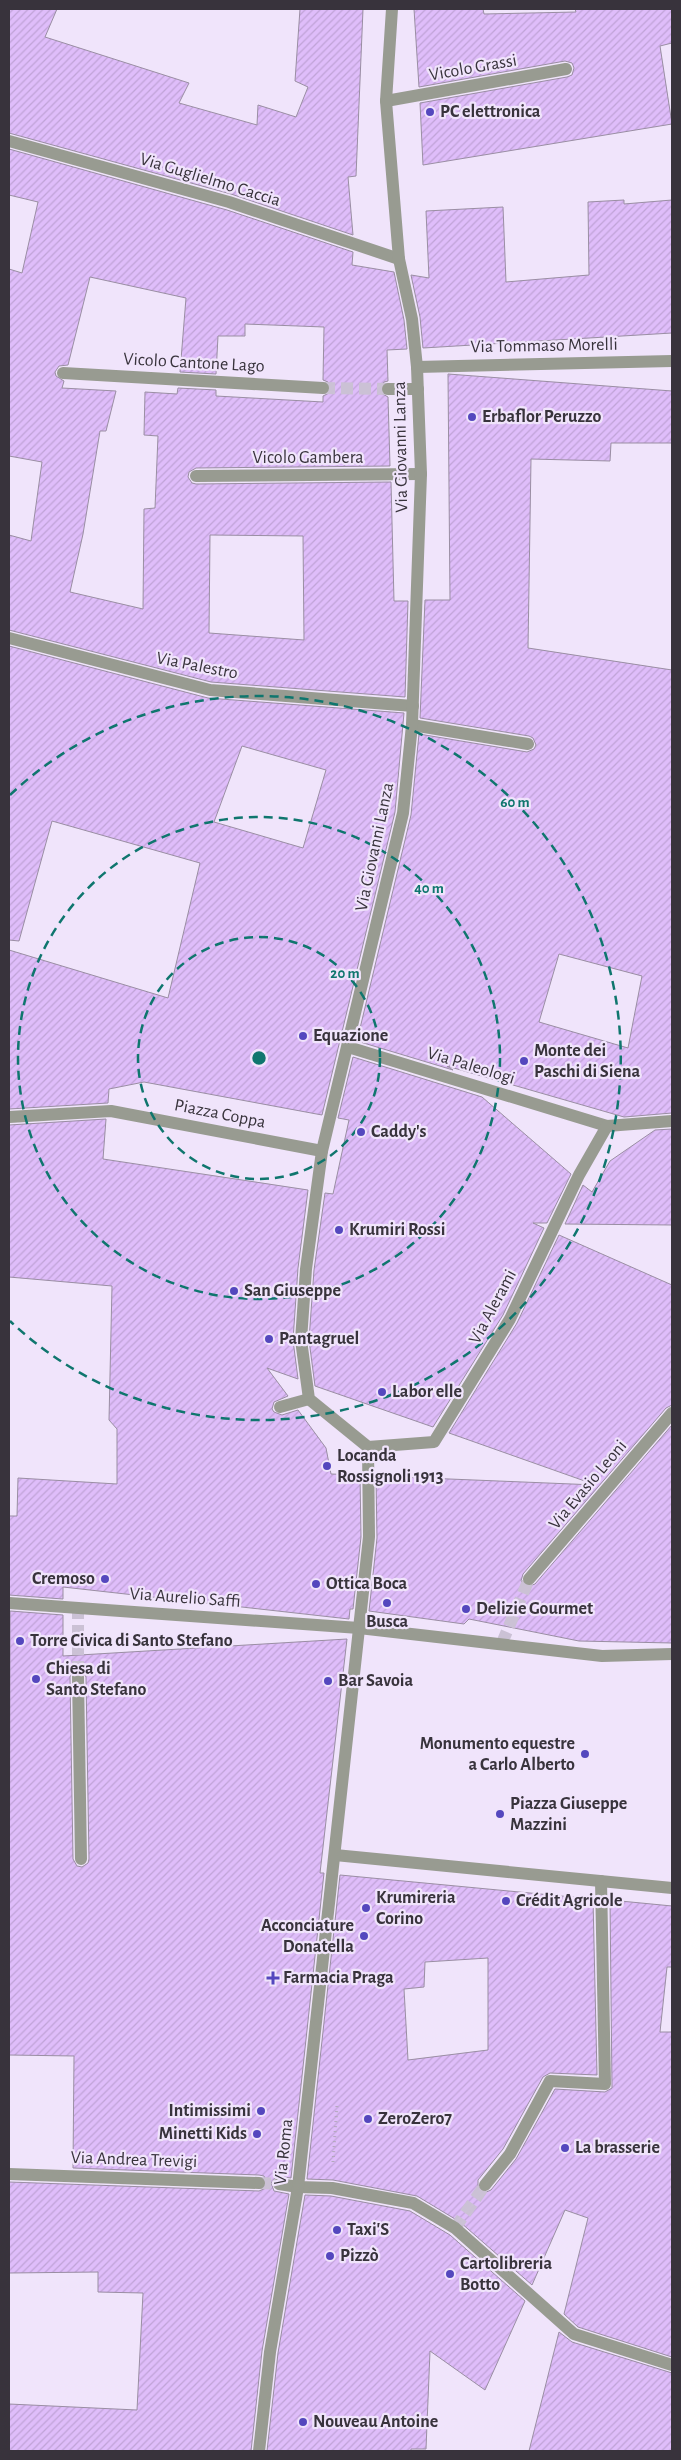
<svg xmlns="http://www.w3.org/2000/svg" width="681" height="2460" font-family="'Alegreya Sans',sans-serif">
<defs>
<pattern id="building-hatch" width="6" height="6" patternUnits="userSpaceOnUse" patternTransform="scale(1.25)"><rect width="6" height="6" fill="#dfbdfa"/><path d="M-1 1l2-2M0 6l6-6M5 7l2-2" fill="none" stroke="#c0a3d7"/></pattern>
</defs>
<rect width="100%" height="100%" fill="#f0e4fb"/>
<g fill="url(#building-hatch)" stroke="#9a8ea3" fill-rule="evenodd">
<path d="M9 9H57L45 37 189 83 179 103 257 125 258 105 296 117 308 87 295 81 300 9H363L356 176 348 177 353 235 231 194 9 133Z"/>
<path d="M414 9H483L484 14 576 12 575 9H672V43L660 46 672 124 423 165 420 103 567 77 572 75 574 68 572 63 565 61 419 87Z"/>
<path d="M9 149 227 210 353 252 352 265 394 272 404 320 407 349 387 350 388 381 384 382 380 389 381 393 388 397 390 466 196 468 189 472 188 477 192 483 196 484 391 482 394 601H408L405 697 211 682 9 630V535L31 541 42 462 9 456V269L22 273 38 202 9 195ZM90 277 186 298 180 372 216 374 218 336H245V324L324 327 323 380 328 382 331 388 329 393 323 396V402L216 396V390L178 388 177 394 145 392 144 435 158 436 155 508 144 509 143 609 70 592 83 534 100 431H106L116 391 62 388 64 381 56 376 55 372 59 366 68 365ZM210 535 303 536 304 640 209 633Z"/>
<path d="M624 200V204L672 200V333L423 348 420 317 411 275 429 278 426 211 503 207 506 282 589 275 588 202Z"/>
<path d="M448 374 672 391V443H611L610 461 531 459 528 648 672 670V1113L624 1117 447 1066 453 1070 357 1041 411 815 419 734 527 752 534 749 536 745 533 738 529 736 420 718 425 600H450ZM559 954 642 976 628 1048 539 1022Z"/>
<path d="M9 646 208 698 404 713 395 812 322 1115 144 1082 109 1089 108 1103 9 1109V950L168 998 200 863 52 821 19 941 9 940ZM242 746 326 770 303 848 214 822Z"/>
<path d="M353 1057 482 1097 571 1174 547 1223H533L544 1228 503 1315 433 1427 315 1386 309 1340 314 1270 325 1193 333 1194 349 1120 338 1118Z"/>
<path d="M106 1119 103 1159 308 1190 298 1268 293 1340 298 1379 267 1368 288 1396 274 1402 272 1409 274 1412 282 1415 298 1410 326 1448 331 1474 360 1475 361 1537 353 1609H350L349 1619 63 1587V1599L9 1595V1516H17L18 1478 117 1484V1429L109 1420 112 1286 9 1277V1125Z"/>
<path d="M672 1129V1225L565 1224 583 1185 592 1192 610 1161 655 1130Z"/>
<path d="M559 1235 672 1285V1405L666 1408 523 1574 521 1581 527 1587 535 1584 672 1425V1643L579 1641 469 1619 464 1624 369 1611 377 1538 376 1476 596 1485 449 1433 517 1323Z"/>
<path d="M10 1611 63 1615V1656L347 1639 320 1873H324L291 2178 277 2176 271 2183 274 2191 289 2194 262 2351 251 2451H9V2404L137 2410 143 2293 98 2292V2272L9 2273V2182L259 2191 266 2188 267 2183 264 2176 259 2175 73 2168 74 2056 9 2055ZM77 1669 82 1670 86 1677 89 1859 88 1863 82 1867 77 1866 73 1859 70 1677 71 1673Z"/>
<path d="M340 1875 593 1899 597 2075 550 2073 543 2077 503 2149 478 2180V2188L484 2193 491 2190 516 2159 555 2089 605 2092 612 2088 610 1900 672 1906V1967H667L660 2032H672V2357L578 2327 564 2314 588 2218 565 2210 532 2285 460 2222 417 2196 333 2180 307 2179ZM488 1958V2050L408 2060 404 1989 424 1987 425 1962Z"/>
<path d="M305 2195 331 2196 410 2211 450 2235 525 2301 485 2390 430 2351 426 2449H411V2451H267L278 2353Z"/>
<path d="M559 2332 572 2342 672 2373V2451H529Z"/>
</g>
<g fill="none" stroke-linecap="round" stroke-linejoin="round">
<g stroke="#cbc1d5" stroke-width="12" stroke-dasharray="12 6" stroke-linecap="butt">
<path d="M323 388 388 389"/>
<path d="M78 1607V1677"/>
<path d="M502 1643 529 1579"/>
<path d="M259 2183 279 2184"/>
<path d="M455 2228 485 2185"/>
</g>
<path stroke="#b2a8bb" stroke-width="3" stroke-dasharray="1 4" stroke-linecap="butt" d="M333 2162 337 2106"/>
<g stroke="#989b91" stroke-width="12">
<path d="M386 101 566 69"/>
<path d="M9 141 229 202 399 259"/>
<path d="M417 367 672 361"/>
<path d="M63 373 323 388"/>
<path d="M388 389H418"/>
<path d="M196 476 421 474"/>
<path d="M9 638 210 690 413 706"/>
<path d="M412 725 528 744"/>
<path d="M348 1047 607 1126 672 1121"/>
<path d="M9 1117 111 1111 322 1151"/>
<path d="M280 1407 309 1399"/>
<path d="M368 1447 434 1442 510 1319 579 1175 607 1126"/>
<path d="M529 1579 672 1413"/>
<path d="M9 1603 359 1628 602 1656 672 1654"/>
<path d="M78 1677 81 1859"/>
<path d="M335 1855 672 1888"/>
<path d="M9 2174 259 2183"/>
<path d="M279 2184 298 2187 332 2188 413 2203 455 2228 574 2334 672 2365"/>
<path d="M485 2185 510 2154 550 2081 605 2084 601 1881"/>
<path d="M259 2451 270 2352 298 2187 369 1537 368 1447 309 1399 301 1340 306 1269 322 1151 403 813 412 725 421 474 417 367 412 319 399 259 386 101 392 9"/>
</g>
</g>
<g fill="none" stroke="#0f766e" stroke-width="2.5" stroke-dasharray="9 6">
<circle cx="259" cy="1058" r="121"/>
<circle cx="259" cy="1058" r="241"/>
<path d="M10 795A362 362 0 1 1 10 1321"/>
</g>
<g fill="#5447be" stroke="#f0e4fb" stroke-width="2">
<circle cx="430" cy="112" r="5"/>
<circle cx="472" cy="417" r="5"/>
<circle cx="303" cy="1036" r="5"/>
<circle cx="524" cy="1061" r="5"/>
<circle cx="361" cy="1132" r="5"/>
<circle cx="339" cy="1230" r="5"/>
<circle cx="234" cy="1291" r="5"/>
<circle cx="269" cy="1339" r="5"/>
<circle cx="382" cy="1392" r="5"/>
<circle cx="327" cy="1466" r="5"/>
<circle cx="105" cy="1579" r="5"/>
<circle cx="316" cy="1584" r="5"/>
<circle cx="387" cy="1603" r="5"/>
<circle cx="466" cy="1609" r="5"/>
<circle cx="20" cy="1641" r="5"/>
<circle cx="36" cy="1679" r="5"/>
<circle cx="328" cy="1681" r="5"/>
<circle cx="585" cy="1754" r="5"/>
<circle cx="500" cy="1814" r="5"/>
<circle cx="506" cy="1901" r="5"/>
<circle cx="366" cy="1908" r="5"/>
<circle cx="364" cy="1936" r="5"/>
<path d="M270.5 1970.5h5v5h5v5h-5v5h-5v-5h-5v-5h5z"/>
<circle cx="261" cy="2111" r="5"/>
<circle cx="368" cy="2119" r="5"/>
<circle cx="257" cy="2134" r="5"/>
<circle cx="565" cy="2148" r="5"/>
<circle cx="337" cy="2230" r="5"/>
<circle cx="330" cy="2256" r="5"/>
<circle cx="450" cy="2274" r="5"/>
<circle cx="303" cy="2422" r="5"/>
</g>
<g text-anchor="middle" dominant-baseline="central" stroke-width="4.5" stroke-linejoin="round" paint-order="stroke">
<g font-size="18" fill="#38333c" stroke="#f0e4fb">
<text transform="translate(473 68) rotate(-10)">Vicolo Grassi</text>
<text transform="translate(210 180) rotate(17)">Via Guglielmo Caccia</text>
<text transform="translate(544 346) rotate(-1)">Via Tommaso Morelli</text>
<text transform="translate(194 363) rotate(3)">Vicolo Cantone Lago</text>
<text transform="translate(401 447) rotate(-91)">Via Giovanni Lanza</text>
<text x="308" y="458">Vicolo Gambera</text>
<text transform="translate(197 666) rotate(11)">Via Palestro</text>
<text transform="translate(375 847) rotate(-78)">Via Giovanni Lanza</text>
<text transform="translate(471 1066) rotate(17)">Via Paleologi</text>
<text transform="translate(220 1114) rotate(11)">Piazza Coppa</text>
<text transform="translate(493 1307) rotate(-62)">Via Alerami</text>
<text transform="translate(588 1485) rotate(-50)">Via Evasio Leoni</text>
<text transform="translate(185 1598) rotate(4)">Via Aurelio Saffi</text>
<text transform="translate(284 2152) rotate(-84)">Via Roma</text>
<text transform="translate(134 2160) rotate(2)">Via Andrea Trevigi</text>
</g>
<g font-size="18" font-weight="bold" fill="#38333c" stroke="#f0e4fb" text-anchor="start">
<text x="440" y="112">PC elettronica</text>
<text x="482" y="417">Erbaflor Peruzzo</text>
<text x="313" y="1036">Equazione</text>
<text x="534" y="1051">Monte dei<tspan x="534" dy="21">Paschi di Siena</tspan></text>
<text x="371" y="1132">Caddy's</text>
<text x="349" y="1230">Krumiri Rossi</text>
<text x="244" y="1291">San Giuseppe</text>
<text x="279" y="1339">Pantagruel</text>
<text x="392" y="1392">Labor elle</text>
<text x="337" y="1456">Locanda<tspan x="337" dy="21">Rossignoli 1913</tspan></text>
<text x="95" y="1579" text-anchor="end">Cremoso</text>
<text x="326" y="1584">Ottica Boca</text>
<text x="476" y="1609">Delizie Gourmet</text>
<text x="387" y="1622" text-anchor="middle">Busca</text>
<text x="30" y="1641">Torre Civica di Santo Stefano</text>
<text x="46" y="1669">Chiesa di<tspan x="46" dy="21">Santo Stefano</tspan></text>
<text x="338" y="1681">Bar Savoia</text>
<text x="575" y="1744" text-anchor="end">Monumento equestre<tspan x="575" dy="21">a Carlo Alberto</tspan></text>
<text x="510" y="1804">Piazza Giuseppe<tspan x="510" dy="21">Mazzini</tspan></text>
<text x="376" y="1898">Krumireria<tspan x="376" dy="21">Corino</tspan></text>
<text x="516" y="1901">Crédit Agricole</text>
<text x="354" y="1926" text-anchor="end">Acconciature<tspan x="354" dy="21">Donatella</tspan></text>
<text x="283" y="1978">Farmacia Praga</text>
<text x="251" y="2111" text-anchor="end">Intimissimi</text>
<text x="378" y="2119">ZeroZero7</text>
<text x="247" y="2134" text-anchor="end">Minetti Kids</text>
<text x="575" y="2148">La brasserie</text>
<text x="347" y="2230">Taxi'S</text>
<text x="340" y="2256">Pizzò</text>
<text x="460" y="2264">Cartolibreria<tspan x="460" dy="21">Botto</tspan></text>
<text x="313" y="2422">Nouveau Antoine</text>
</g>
</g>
<circle cx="259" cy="1058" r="8" fill="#0f766e" stroke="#f0e4fb" stroke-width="2.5"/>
<g font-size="15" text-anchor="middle" font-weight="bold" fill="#0f766e" stroke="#f0e4fb" stroke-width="4.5" stroke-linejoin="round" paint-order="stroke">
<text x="515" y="807">60 m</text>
<text x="429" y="893">40 m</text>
<text x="345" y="978">20 m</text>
</g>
<rect width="681" height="2460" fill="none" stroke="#38333c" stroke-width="20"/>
</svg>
